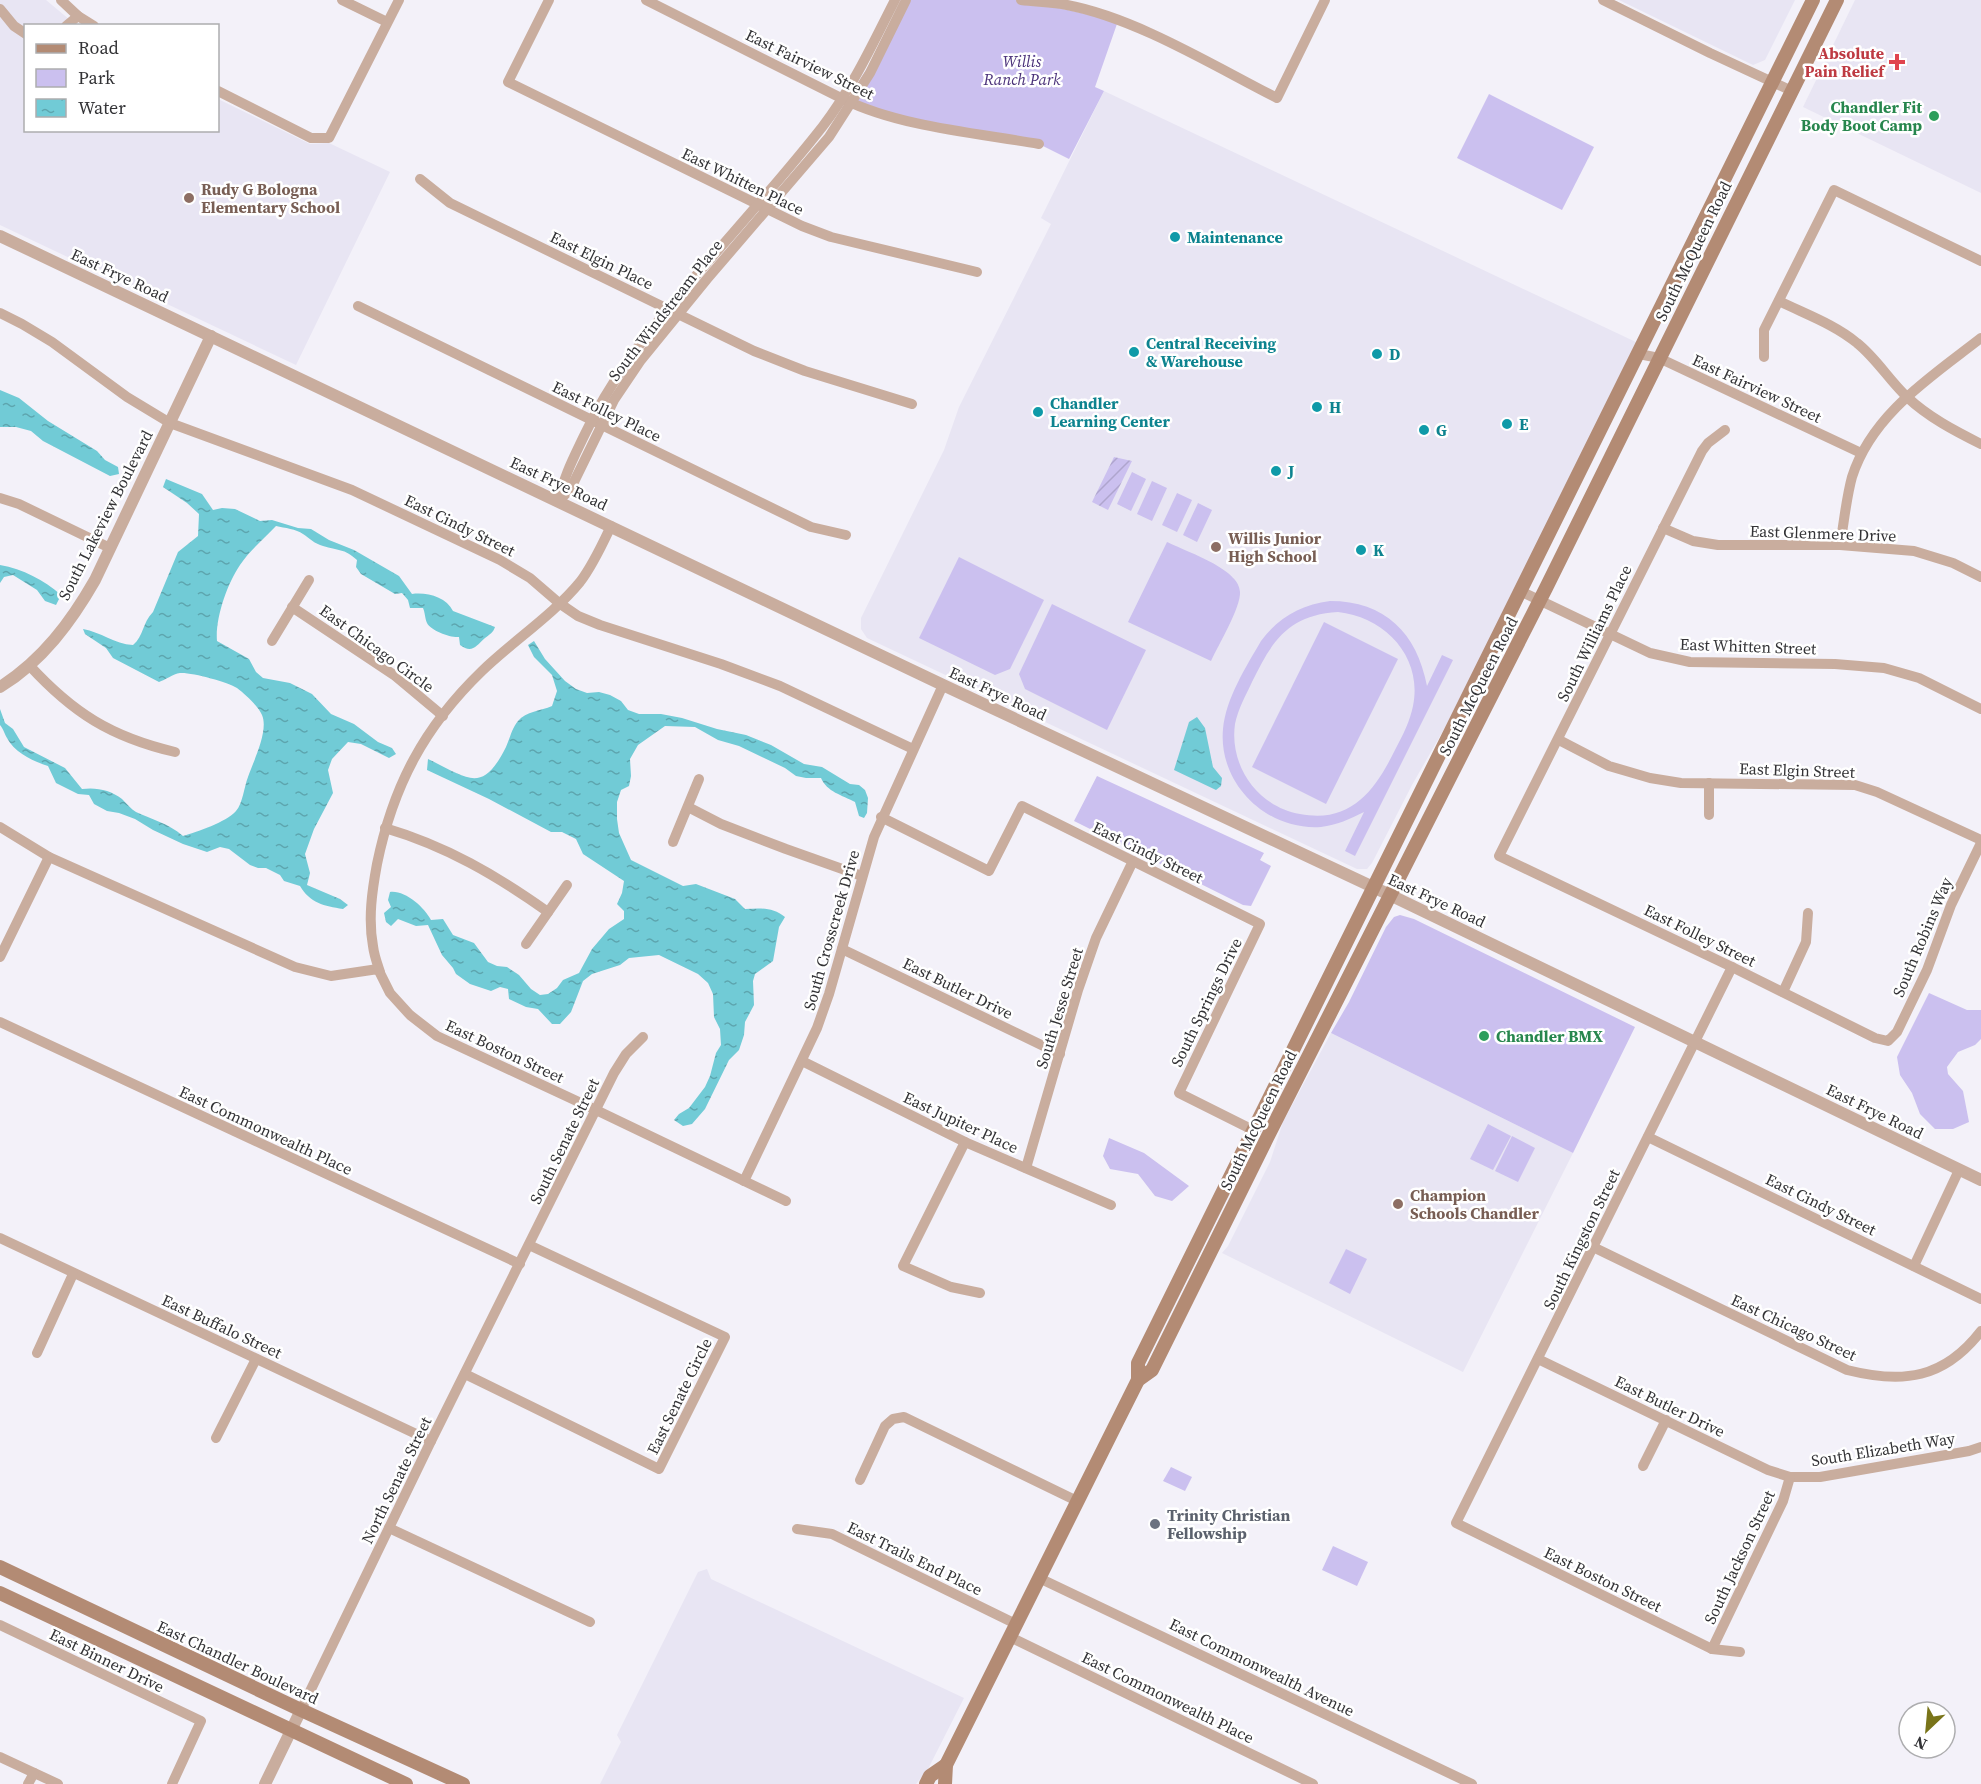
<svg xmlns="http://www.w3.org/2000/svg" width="1981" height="1784" font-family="'Source Serif 4',serif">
<defs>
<pattern id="garden-furrows" width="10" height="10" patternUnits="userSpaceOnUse" patternTransform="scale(1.5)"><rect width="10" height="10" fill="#cbc0ef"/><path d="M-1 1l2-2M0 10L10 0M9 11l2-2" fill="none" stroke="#afa5ce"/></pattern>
<pattern id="water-ripples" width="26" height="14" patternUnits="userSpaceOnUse" patternTransform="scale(1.5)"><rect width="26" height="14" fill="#71cbd6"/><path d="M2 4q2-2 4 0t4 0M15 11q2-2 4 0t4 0" fill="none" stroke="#5da5ae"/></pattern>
</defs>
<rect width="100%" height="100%" fill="#f3f1f9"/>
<g fill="#e8e5f3">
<path d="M0 0H46L76 25 26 26V130H218V99L310 144 329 143 390 172 296 365 0 225Z"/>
<path d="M1619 0H1795L1765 60 1753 65Z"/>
<path d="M1855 0H1981V193L1803 107Z"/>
<path d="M1104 91 1638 343 1456 708 1412 785 1372 863 1367 869H1357L867 638 861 629V618L944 450 959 407 1051 224 1041 218Z"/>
<path d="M1331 1033 1573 1153 1463 1372 1222 1253 1228 1246 1270 1162 1283 1122Z"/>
<path d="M707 1569 711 1579 964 1698 928 1769 916 1784H600L621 1742 617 1735 698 1572Z"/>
</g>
<g fill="#cbc0ef" fill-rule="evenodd">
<path d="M901 0H1022L1118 21 1095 87 1104 91 1069 159 1039 144 910 121 847 101 869 65Z"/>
<path d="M1489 94 1594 147 1562 210 1457 158Z"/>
<path d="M1132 472 1146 479 1131 511 1117 504Z"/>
<path d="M1152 481 1167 488 1152 521 1137 514Z"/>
<path d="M1177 493 1192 500 1177 532 1162 525Z"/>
<path d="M1198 503 1212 510 1197 542 1183 535Z"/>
<path d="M1167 542C1185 551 1240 569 1240 592 1241 607 1218 646 1211 661L1128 622Z"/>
<path d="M959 557 1044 600 1010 669 995 675 919 638Z"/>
<path d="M1330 601C1385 601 1417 633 1427 686L1442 655 1453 660 1355 856 1345 851 1364 812C1350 819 1337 825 1321 827 1266 831 1218 783 1223 729 1226 698 1246 667 1261 641 1279 617 1301 605 1330 601ZM1338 612C1385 617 1423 657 1413 706 1410 721 1403 735 1396 748 1376 789 1352 824 1300 814 1258 807 1229 766 1235 724 1238 709 1246 695 1252 682 1272 641 1288 615 1338 612Z"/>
<path d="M1052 604 1146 650 1107 730 1025 689 1019 674Z"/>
<path d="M1324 622 1398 659 1326 804 1252 767Z"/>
<path d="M1097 776 1264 853 1260 860 1271 866 1251 906 1243 905 1074 821Z"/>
<path d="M1400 915 1414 919 1635 1027 1573 1153 1331 1033 1349 1002 1386 927 1394 917Z"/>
<path d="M1929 993 1967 1010H1981V1039L1975 1045 1958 1052 1947 1067 1948 1074 1963 1091 1969 1122 1953 1129H1935L1920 1114 1912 1093 1900 1075 1897 1057Z"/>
<path d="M1488 1124 1511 1136 1493 1170 1470 1159Z"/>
<path d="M1512 1136 1535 1148 1518 1182 1495 1171Z"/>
<path d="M1109 1138 1144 1153 1189 1186 1172 1201 1155 1196 1138 1174 1110 1169 1103 1156Z"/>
<path d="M1346 1249 1367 1259 1350 1294 1329 1283Z"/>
<path d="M1171 1467 1192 1477 1185 1491 1163 1481Z"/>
<path d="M1333 1546 1368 1562 1357 1586 1322 1570Z"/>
</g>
<path fill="url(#garden-furrows)" d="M1114 457 1132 461 1108 510 1092 502Z"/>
<g fill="url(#water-ripples)">
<path d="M0 390 19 398 48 421 97 451 105 460 118 467 119 474 110 476 43 441 31 431 16 427H0Z"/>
<path d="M166 479 202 494 213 510 222 508 235 509 260 521 272 520 298 528 311 529 329 540 354 550 399 576 412 594C427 592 446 597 453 611L495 627C493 633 490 634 485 638 476 646 472 654 460 645L459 637C451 638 431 631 427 623 425 619 425 612 423 608H410L408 600 402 593 395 594 361 574 356 567 357 560C344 548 338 551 323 546 315 544 309 538 303 534 296 529 285 528 276 526 264 539 250 550 240 565 227 584 215 619 217 641L249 659 256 672 263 678 290 683 312 694 331 714 354 724 378 742 392 748 396 754 389 758 361 744 348 742 332 759 328 770 333 793 314 829 305 854 310 873 307 885 340 899 348 905 343 909C324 906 310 903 300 886L284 881 280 875 266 868H258L250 865 229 849 220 847 207 852 183 844 153 830 135 819 119 813 107 811 94 804 89 795 78 794 56 783 48 766C33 761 15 753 7 738 4 733 4 730 0 725V709L5 723 13 729 24 747 65 768 82 789C96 787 111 790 122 799 127 804 131 809 136 812 153 820 168 823 183 836 196 832 227 822 236 811 243 803 244 787 248 777 253 762 269 731 262 715 258 706 245 694 237 688 228 682 191 672 180 673 173 674 165 680 159 682L113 658 106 648 85 634 83 629C101 632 114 644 133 645 144 636 142 623 153 612L178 552 198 536 199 514 187 503 163 487Z"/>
<path d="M0 565C23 569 44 580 61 595L56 605 45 601 37 590 13 575 4 577 0 583Z"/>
<path d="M534 641 545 659 565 681 576 689 587 693 599 692 610 695 621 701 628 710 639 714H661L682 718 717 729 746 735 771 745 804 764 822 767 850 784 859 785 865 790 868 798 867 813 864 818 859 816 855 802C842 795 827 792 821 778H806L796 776 785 768 739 746 718 740 695 727 665 726 638 745 630 759 631 776 629 786 621 790 617 802V819L619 833 631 860 683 886 696 884 735 899 745 909C760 908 773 907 785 917L779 927 773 961 755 974 753 981 754 1005 745 1022 744 1035 739 1050 729 1060 705 1109 692 1124 683 1126 674 1120 679 1114 689 1108 705 1087 710 1076 716 1053 721 1045 720 1029 714 1017 713 994 708 983 698 974 659 955 629 958 620 965 592 974 583 981 571 1012 560 1024H552L538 1009 526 1007 509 999 508 989 500 987 491 991 470 984 456 974 453 968 442 955 428 925 416 926 398 919 391 926 386 922 384 913 391 907 388 900 390 892C405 890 424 907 431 920L443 919 453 935 474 943 488 962 497 966 507 967 519 975 531 989 540 995 548 994 557 988 563 980 579 973 592 949 609 929 624 919V911L617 904 622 893 624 881 583 854 576 839 562 832H551L489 799 427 770 428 759C468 778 482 795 506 747 510 738 512 728 518 721 526 711 541 711 552 706L557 691 552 675 534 657 528 645Z"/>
<path d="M1197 717 1205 728 1213 767 1222 778 1221 786 1216 790 1174 770 1189 722Z"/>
</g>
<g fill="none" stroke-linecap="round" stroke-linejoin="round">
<g stroke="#c9ad9e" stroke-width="10">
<path d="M61 0 78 16 94 26"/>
<path d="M342 0 387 22"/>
<path d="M549 0 508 82 802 226 831 237 977 272"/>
<path d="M646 0 843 99C900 127 977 133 1039 144"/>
<path d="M1021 0C1036 2 1052 2 1067 5 1136 18 1214 66 1277 98L1325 0"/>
<path d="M1603 0 1710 53 1792 91"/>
<path d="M0 9 14 26 26 34"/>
<path d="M66 26 78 16"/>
<path d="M218 91 311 138H329L399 0"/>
<path d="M420 179 450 203 754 351 805 371 912 404"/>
<path d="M1779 301C1805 314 1834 324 1857 343 1876 358 1889 380 1907 397 1928 417 1955 431 1981 444"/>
<path d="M358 306 811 527 846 535"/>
<path d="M0 313 22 324 52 342 127 397 170 423 352 490 500 560 530 578 559 603 578 616 600 625 721 664 780 686 913 749"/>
<path d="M1639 354 1659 358 1861 453"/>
<path d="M1764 357V330L1834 190 1981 261"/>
<path d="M1725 430 1708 443 1702 451 1499 856 1732 967 1875 1038 1888 1041 1897 1032 1927 970 1951 905 1981 843"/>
<path d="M0 498 19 504 110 548"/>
<path d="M559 501 571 488 614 400 641 360 707 279 829 137 870 73 906 0"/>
<path d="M559 501C563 478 573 459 583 438 611 378 646 335 688 285 733 232 780 181 823 126 853 87 873 43 895 0"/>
<path d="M1663 528 1693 541 1718 545H1840L1914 551 1953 563 1981 577"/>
<path d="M1840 545C1844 523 1846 499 1852 477 1872 414 1931 377 1981 338"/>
<path d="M1520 591 1650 653 1690 662 1835 664 1884 668 1919 678 1981 709"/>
<path d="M292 607 394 675 443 716"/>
<path d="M272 641 309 580"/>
<path d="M29 665C73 713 111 737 175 752"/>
<path d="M1559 740 1609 766 1650 778 1681 783 1855 785 1877 792 1981 840"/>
<path d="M1709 783V815"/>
<path d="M688 807 721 824 786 849 862 876"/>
<path d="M881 817 989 871 1022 806 1260 924 1179 1093 1253 1130"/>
<path d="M0 827 49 857 295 967 331 976 378 969 390 993 410 1015 437 1036 596 1110 786 1201"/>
<path d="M385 828C446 846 496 875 548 912"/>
<path d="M673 842 699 779"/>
<path d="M526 944 567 885"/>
<path d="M842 949 1060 1054"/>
<path d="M0 957 49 857"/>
<path d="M1732 967 1456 1523 1712 1649 1740 1652"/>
<path d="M380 972C377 963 374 955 373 946 368 919 372 891 377 864 393 786 424 727 482 671 513 641 553 615 580 582 593 565 602 545 611 526"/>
<path d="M1783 992 1806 942 1808 913"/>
<path d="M0 1022 520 1264"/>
<path d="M802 1061 965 1142 1111 1205"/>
<path d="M1648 1137 1981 1299"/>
<path d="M965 1142 903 1266 951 1287 980 1293"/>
<path d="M1026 1168 1078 990 1096 938 1133 861"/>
<path d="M744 1181 817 1028 829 994 874 837 943 685"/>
<path d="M0 1238 431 1441"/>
<path d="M1593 1247 1847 1370C1903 1384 1944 1379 1981 1331"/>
<path d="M1914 1266 1959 1170"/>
<path d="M37 1353 73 1274"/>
<path d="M1538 1359 1768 1470 1790 1477H1820L1969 1451 1981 1447"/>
<path d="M465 1374 659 1469 725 1337 529 1245"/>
<path d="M216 1438 256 1359"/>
<path d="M1643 1466 1666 1420"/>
<path d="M860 1480 885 1426 893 1419 904 1417 1077 1501"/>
<path d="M389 1528 590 1622"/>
<path d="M797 1529 832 1534 1016 1624"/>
<path d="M1039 1578 1472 1784"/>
<path d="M0 1625 201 1721 172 1784"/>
<path d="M1010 1637 1313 1784"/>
<path d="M1712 1649 1783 1501 1790 1477"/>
<path d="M301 1710 431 1441 614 1073 626 1054 643 1037"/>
<path d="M0 1757 58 1784"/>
<path d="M28 1784 34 1773"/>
</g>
<g stroke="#c9ad9e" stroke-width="12">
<path d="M0 236 943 685 1390 895 1981 1180"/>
<path d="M0 687C42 661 71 622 95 580L211 336"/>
<path d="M265 1784 301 1710"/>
</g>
<g stroke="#b38b74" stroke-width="14">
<path d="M1138 1380V1363L1813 0"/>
<path d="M0 1567 301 1710 463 1784"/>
<path d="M0 1593 406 1784"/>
<path d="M926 1784 930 1776 946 1765"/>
<path d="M945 1784 946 1765 1114 1428 1138 1380 1152 1370 1267 1138 1546 588 1837 0"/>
</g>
</g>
<path fill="#e0444e" stroke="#fff" stroke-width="2" d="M1894 53h6v6h6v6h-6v6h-6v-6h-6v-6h6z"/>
<g fill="#2e9e5b" stroke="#fff" stroke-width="2">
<circle cx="1934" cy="116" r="6"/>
<circle cx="1484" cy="1036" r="6"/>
</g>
<g fill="#8d6e63" stroke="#fff" stroke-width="2">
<circle cx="189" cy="198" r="6"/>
<circle cx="1216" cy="547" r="6"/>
<circle cx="1398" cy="1204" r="6"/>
</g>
<g fill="#0f9aa8" stroke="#fff" stroke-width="2">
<circle cx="1175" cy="237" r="6"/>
<circle cx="1134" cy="352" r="6"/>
<circle cx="1377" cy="354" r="6"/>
<circle cx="1317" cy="407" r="6"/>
<circle cx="1038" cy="412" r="6"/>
<circle cx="1507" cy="424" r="6"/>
<circle cx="1424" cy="430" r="6"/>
<circle cx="1276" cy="471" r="6"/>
<circle cx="1361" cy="550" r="6"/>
</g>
<circle fill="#6b7280" stroke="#fff" stroke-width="2" cx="1155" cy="1524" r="6"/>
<g text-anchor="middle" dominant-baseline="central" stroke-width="5" stroke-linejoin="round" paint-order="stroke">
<g font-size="16" font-weight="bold" fill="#be3a42" stroke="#fff" text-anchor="end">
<text x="1884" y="53">Absolute<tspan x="1884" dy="18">Pain Relief</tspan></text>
</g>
<g font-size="16" font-style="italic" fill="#4b327a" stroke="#fff">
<text x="1022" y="61">Willis<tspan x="1022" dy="18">Ranch Park</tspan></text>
</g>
<g font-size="16" fill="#333336" stroke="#fff">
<text transform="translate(810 64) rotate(26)">East Fairview Street</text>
<text transform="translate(743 181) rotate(26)">East Whitten Place</text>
<text transform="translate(1693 251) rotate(-64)">South McQueen Road</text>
<text transform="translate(602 260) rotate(26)">East Elgin Place</text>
<text transform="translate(120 275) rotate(25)">East Frye Road</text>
<text transform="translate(665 310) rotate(-52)">South Windstream Place</text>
<text transform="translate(1757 388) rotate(25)">East Fairview Street</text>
<text transform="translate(607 411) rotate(26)">East Folley Place</text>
<text transform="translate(559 483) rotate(25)">East Frye Road</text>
<text transform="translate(105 515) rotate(-63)">South Lakeview Boulevard</text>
<text transform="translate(460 525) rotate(26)">East Cindy Street</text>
<text transform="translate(1823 533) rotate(2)">East Glenmere Drive</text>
<text transform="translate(1594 633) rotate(-64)">South Williams Place</text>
<text transform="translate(1748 646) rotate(2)">East Whitten Street</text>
<text transform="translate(377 648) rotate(36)">East Chicago Circle</text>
<text transform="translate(1478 686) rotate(-63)">South McQueen Road</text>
<text transform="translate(998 693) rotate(25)">East Frye Road</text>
<text transform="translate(1797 770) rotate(2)">East Elgin Street</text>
<text transform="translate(1148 852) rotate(26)">East Cindy Street</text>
<text transform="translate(1437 900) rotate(25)">East Frye Road</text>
<text transform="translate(831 930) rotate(-74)">South Crosscreek Drive</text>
<text transform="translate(1700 935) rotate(26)">East Folley Street</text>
<text transform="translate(1922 937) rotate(-67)">South Robins Way</text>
<text transform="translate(958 988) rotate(26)">East Butler Drive</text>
<text transform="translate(1206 1002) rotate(-64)">South Springs Drive</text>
<text transform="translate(1059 1008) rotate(-73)">South Jesse Street</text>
<text transform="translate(505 1051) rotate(25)">East Boston Street</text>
<text transform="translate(1875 1111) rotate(26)">East Frye Road</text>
<text transform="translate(1258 1120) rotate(-64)">South McQueen Road</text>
<text transform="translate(961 1122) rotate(25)">East Jupiter Place</text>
<text transform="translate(266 1130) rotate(25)">East Commonwealth Place</text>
<text transform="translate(564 1141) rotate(-64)">South Senate Street</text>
<text transform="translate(1821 1204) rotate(26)">East Cindy Street</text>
<text transform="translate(1581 1239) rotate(-64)">South Kingston Street</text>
<text transform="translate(222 1326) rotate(25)">East Buffalo Street</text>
<text transform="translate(1794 1327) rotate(25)">East Chicago Street</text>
<text transform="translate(679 1396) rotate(-64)">East Senate Circle</text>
<text transform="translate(1670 1406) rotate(26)">East Butler Drive</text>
<text transform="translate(1883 1449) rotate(-9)">South Elizabeth Way</text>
<text transform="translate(396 1480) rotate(-64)">North Senate Street</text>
<text transform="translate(1739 1557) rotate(-65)">South Jackson Street</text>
<text transform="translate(915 1558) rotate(26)">East Trails End Place</text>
<text transform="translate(1603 1579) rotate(26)">East Boston Street</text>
<text transform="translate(107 1660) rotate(26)">East Binner Drive</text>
<text transform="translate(238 1662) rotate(25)">East Chandler Boulevard</text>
<text transform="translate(1262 1667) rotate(26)">East Commonwealth Avenue</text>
<text transform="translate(1168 1697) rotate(26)">East Commonwealth Place</text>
</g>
<g font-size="16" font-weight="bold" fill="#27864d" stroke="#fff" text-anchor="end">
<text x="1922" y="107">Chandler Fit<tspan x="1922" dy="18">Body Boot Camp</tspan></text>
<text x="1496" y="1036" text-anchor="start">Chandler BMX</text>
</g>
<g font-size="16" font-weight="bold" fill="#785e54" stroke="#fff" text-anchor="start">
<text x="201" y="189">Rudy G Bologna<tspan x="201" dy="18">Elementary School</tspan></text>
<text x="1228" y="538">Willis Junior<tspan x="1228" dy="18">High School</tspan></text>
<text x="1410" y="1195">Champion<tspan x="1410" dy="18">Schools Chandler</tspan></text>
</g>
<g font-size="16" font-weight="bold" fill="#0d838f" stroke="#fff" text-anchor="start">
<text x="1187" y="237">Maintenance</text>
<text x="1146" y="343">Central Receiving<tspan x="1146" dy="18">&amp; Warehouse</tspan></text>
<text x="1389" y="354">D</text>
<text x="1050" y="403">Chandler<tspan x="1050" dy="18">Learning Center</tspan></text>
<text x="1329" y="407">H</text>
<text x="1519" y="424">E</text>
<text x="1436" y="430">G</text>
<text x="1288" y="471">J</text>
<text x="1373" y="550">K</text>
</g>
<g font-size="16" font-weight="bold" fill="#5b616d" stroke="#fff" text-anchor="start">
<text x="1167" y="1515">Trinity Christian<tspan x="1167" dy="18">Fellowship</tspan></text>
</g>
</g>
<rect x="24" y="24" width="195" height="108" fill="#ffffff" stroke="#adadaf" stroke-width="1.5"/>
<rect x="36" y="44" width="30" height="9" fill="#b38b74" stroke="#adadaf" stroke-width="1.5"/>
<text x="78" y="54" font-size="18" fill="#333336">Road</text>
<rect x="36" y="69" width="30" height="18" fill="#cbc0ef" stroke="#adadaf" stroke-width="1.5"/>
<text x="78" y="84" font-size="18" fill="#333336">Park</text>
<rect x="36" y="99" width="30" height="18" fill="url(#water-ripples)" stroke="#adadaf" stroke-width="1.5"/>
<text x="78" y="114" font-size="18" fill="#333336">Water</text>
<g transform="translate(1927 1730) rotate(206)"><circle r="28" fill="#ffffff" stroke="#adadaf" stroke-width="1.5"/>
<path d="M0-4.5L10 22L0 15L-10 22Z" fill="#797419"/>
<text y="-9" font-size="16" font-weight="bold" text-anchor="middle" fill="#333336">N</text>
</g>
</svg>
